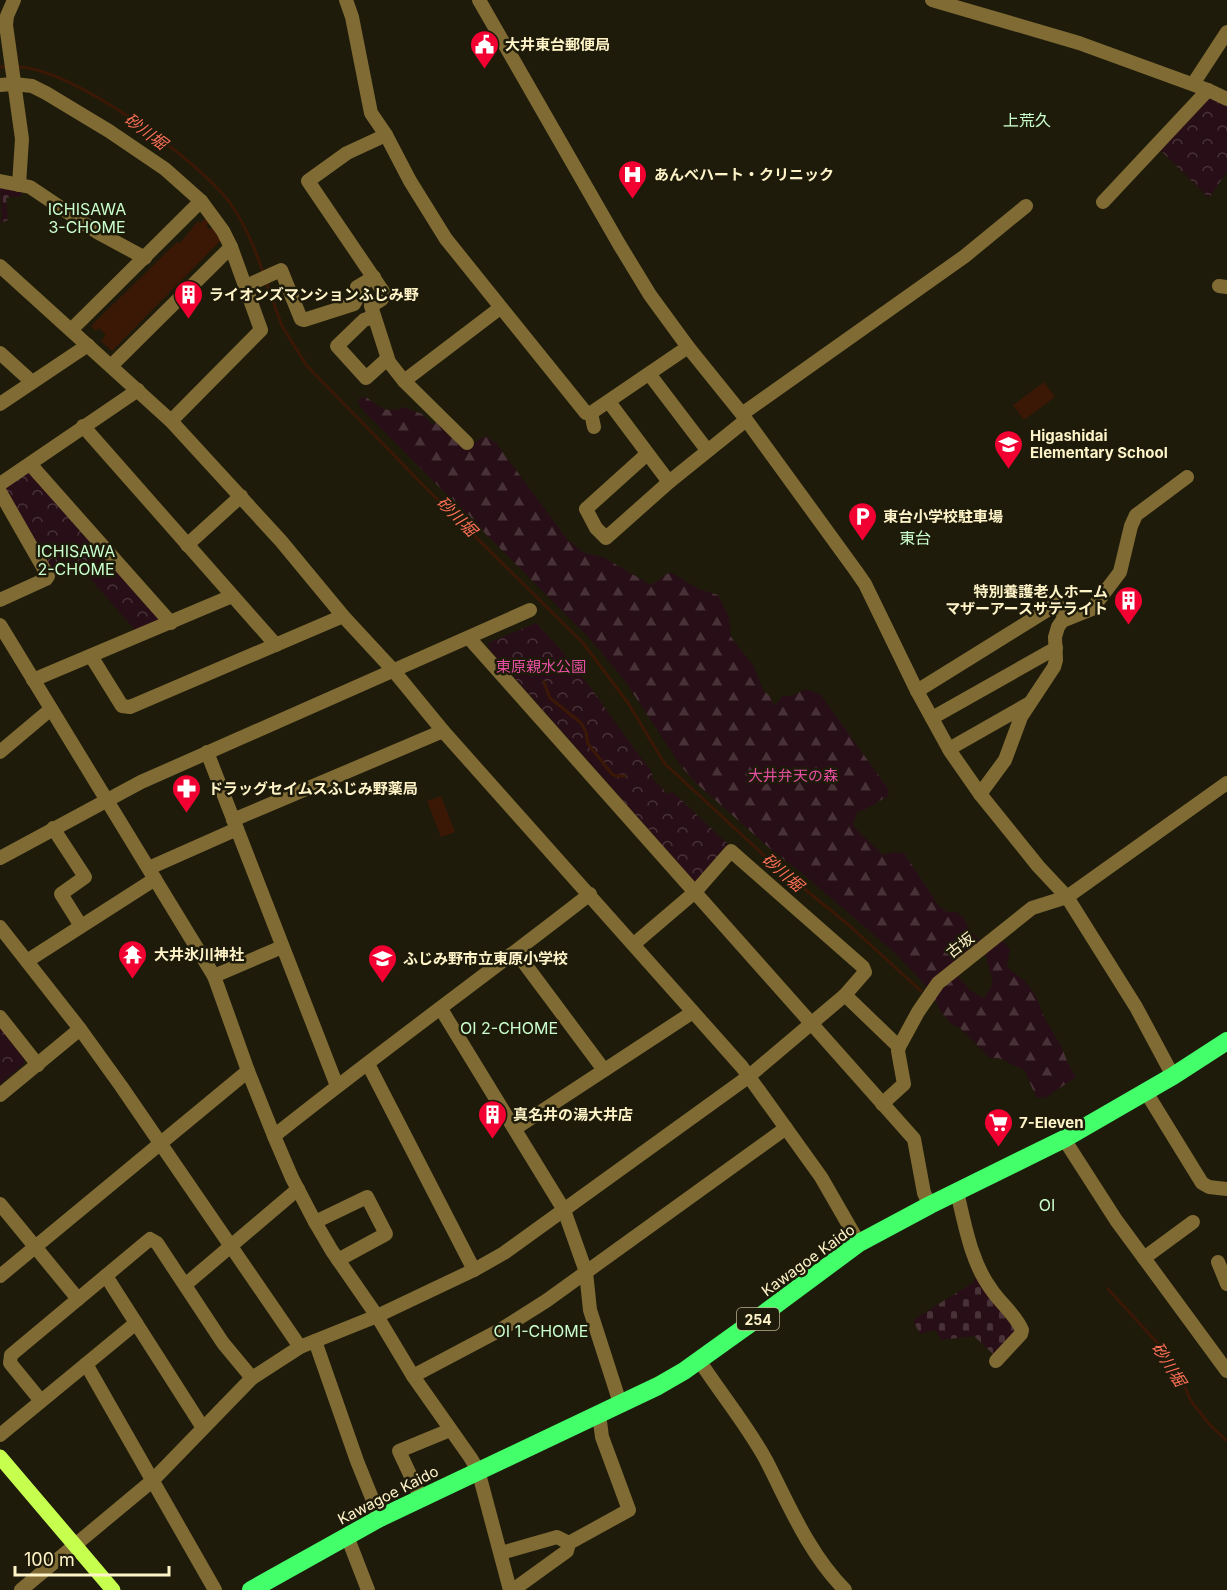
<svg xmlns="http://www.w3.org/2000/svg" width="1227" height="1590" font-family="Inter,'Noto Sans JP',sans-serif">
<defs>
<pattern id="forest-firs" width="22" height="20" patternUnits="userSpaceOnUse" patternTransform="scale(1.5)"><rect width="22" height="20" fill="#280e17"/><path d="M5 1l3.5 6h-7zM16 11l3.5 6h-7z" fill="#483237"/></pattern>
<pattern id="cemetery-stones" width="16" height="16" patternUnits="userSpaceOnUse" patternTransform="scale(1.5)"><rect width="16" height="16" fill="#280e17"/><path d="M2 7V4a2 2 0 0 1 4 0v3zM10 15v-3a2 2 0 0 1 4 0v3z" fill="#483237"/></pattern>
<pattern id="park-crowns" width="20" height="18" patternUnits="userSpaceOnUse" patternTransform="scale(1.5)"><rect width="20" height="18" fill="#280e17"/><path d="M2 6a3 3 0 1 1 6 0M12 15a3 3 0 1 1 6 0" fill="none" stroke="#483237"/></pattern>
</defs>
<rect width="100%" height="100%" fill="#1e1b0b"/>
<g fill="url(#forest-firs)">
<path d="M366 397C379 407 388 415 404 407L422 414 432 424 440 422 466 448 485 436 496 443 567 539 584 553 603 557 651 585 670 572 699 589 718 595 729 617 731 637 753 665 763 690 770 696 774 706 783 696H792L805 689 820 694 889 790 888 796 866 809 857 812 853 826 883 855 894 852 904 853 939 906 947 912H957L963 917 971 932 979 939 981 946 927 987 895 953 803 874 774 852 696 783 681 766 625 681 590 639 360 407 358 399Z"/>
<path d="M998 940 1004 942 1010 949 1007 967 1026 982 1036 996 1044 1017 1062 1048 1067 1061 1076 1077 1045 1098 1036 1097 1025 1071 999 1058H990L960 1028 951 1024 941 1012 932 994 957 976 971 991 984 998 993 984 985 952Z"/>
</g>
<g fill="url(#cemetery-stones)">
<path d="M0 186 22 191 21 196 6 198 8 220 0 223 2 216Z"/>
<path d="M981 1275 1018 1333 996 1357 974 1336 941 1340 935 1330 920 1334 913 1320 974 1282 973 1280Z"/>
</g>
<g fill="url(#park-crowns)">
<path d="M1206 97 1227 102V172L1209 198 1159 149Z"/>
<path d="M27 471 161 621 137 632 80 567 57 577 5 490 7 485Z"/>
<path d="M536 623C581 668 613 722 652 772V778L668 794 673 792 730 846 695 882 490 650 488 643Z"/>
<path d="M0 1028 24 1058V1064L0 1084Z"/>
</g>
<g fill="#3b1806">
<path d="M207 217 210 222 206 225 209 229 213 227 221 240 112 351 101 341 106 335 99 328 96 331 91 326 177 242 180 243 198 221 200 223Z"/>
<path d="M1044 382 1055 397 1024 420 1013 405Z"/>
<path d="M441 796 455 832 441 837 427 801Z"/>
</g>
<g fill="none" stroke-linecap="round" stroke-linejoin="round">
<g stroke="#3b1806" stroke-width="3">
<path d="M0 67H7"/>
<path d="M17 67C71 67 197 159 230 203 245 224 255 248 263 273"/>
<path d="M266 282 282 326 307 366 423 485 583 643 628 703 665 764 768 859 851 927 921 991"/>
<path d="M544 682 550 698 581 723 586 732 588 744 612 774 616 776H625"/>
<path d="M1108 1289 1162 1348 1179 1374 1191 1401 1210 1425 1227 1441"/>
</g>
<g stroke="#7f6b33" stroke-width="14">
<path d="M14 0 7 16 6 25 22 139 19 185"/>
<path d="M346 0 352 17 371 113 386 135 410 181 446 239 586 413H591L594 427"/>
<path d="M479 0 619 244 650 295 688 347 742 414 856 571 865 584 917 691 950 751 980 794 1038 866 1067 897 1136 1007 1173 1076"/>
<path d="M932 0 1079 43 1208 90 1227 99"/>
<path d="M1193 84 1227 32"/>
<path d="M0 85 14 84 32 86 46 93 109 131 165 169 201 201 223 231 231 247 261 330 171 421"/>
<path d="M386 135 347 153 308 181 384 293 382 299 371 306 389 362 404 381 467 443"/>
<path d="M0 181 30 187 97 232 145 258"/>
<path d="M1103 202 1208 90"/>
<path d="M0 266 171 421 281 541 343 616 393 670 443 731 742 1067 821 1177 859 1243"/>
<path d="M246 286 281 270 301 319 304 320 354 304 358 297 357 287 374 277"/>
<path d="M1219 286 1227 287"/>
<path d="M373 317 364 320 337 346 366 378 387 359"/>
<path d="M71 330 201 201"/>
<path d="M0 353 32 382"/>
<path d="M111 366 231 247"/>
<path d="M650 375 707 450"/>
<path d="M404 381 500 308"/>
<path d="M609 402 669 482"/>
<path d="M0 404 88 345"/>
<path d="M591 413 688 347"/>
<path d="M742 414 965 256 1026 206"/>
<path d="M83 426 276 645"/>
<path d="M647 454 586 509 596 528 606 538 669 482 746 420"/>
<path d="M30 464 171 623"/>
<path d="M0 484 138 390"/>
<path d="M0 492 48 576 46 579 0 600"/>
<path d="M187 545 241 496"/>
<path d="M0 625 214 976 248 1071 274 1136 292 1178 315 1222 332 1251 377 1316 413 1376 470 1457 478 1470 510 1590"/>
<path d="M469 638 914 1139 924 1193 930 1205"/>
<path d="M91 656 122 706 130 707 343 616"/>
<path d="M33 680 232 596"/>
<path d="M917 691 1057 604 1066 619"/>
<path d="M932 718 1056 648"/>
<path d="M949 749 1028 704"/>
<path d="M0 752 51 709"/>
<path d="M207 752 337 1086"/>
<path d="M980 794 1005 760 1021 717 1054 667 1056 660 1055 637 1058 627 1062 621 1092 609 1120 572 1131 526 1136 515 1187 477"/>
<path d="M233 820 443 731"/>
<path d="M53 828 85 877 61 894 81 926"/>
<path d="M0 858 141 782 530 610"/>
<path d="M149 868 237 829"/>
<path d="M0 927 80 1029 121 1086 300 1347"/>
<path d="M516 952 604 1070"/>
<path d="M27 961 155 879"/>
<path d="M214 976 282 947"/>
<path d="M845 995 899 1047"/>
<path d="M441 1009 564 1210 586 1272 590 1310 620 1403"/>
<path d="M0 1017 38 1065"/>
<path d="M368 1064 474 1270"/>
<path d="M1146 1092 1202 1183 1209 1187 1227 1189"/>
<path d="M0 1095 80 1029"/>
<path d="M882 1104 904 1084 898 1051 899 1047 918 1012 938 983 1032 908 1067 897 1227 783"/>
<path d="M516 1128 693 1012"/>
<path d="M274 1136C378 1053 485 976 590 894"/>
<path d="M1064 1139 1116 1220 1227 1371"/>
<path d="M957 1192C965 1225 971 1262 991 1289 1000 1303 1016 1315 1022 1330L1021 1334 996 1361"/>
<path d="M0 1204 78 1299"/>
<path d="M315 1222 367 1197 386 1234 338 1260"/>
<path d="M1144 1258 1193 1222"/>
<path d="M1218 1262 1227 1284"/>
<path d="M0 1276 248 1071"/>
<path d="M106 1276 203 1428"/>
<path d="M185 1285 298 1189"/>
<path d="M315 1341 357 1461 380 1518"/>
<path d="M699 1360C721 1394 747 1425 766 1460 789 1505 809 1554 845 1590"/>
<path d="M86 1364 215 1590"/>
<path d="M413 1376 500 1330 546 1301 786 1128"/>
<path d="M41 1401 10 1363 11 1355 150 1239 157 1243 223 1343 252 1378"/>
<path d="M0 1435 136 1323"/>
<path d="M421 1498 399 1451 450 1430"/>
<path d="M347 1536 368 1590"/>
<path d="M501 1553 557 1537 569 1543"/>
<path d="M21 1590 152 1481 252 1378 300 1347 377 1316 474 1270 504 1253 748 1077 845 995 865 972 863 967 731 851 695 892 634 944"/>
<path d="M513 1590 567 1551 569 1543 629 1510 602 1437 599 1414"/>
</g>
<path stroke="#c7ff4f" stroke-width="15" d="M0 1457 113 1590"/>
<path stroke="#43ff6a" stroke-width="18" d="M251 1590 380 1518 658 1386 684 1371 762 1315 859 1243 930 1205 1064 1139 1173 1076 1227 1041"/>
</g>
<defs>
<symbol id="civic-pin" viewBox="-11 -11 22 30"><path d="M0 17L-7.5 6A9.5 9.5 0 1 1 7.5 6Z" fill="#f30033" stroke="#1e1b0b"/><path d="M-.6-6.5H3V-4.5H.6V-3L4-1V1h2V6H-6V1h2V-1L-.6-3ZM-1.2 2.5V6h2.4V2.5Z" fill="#fff"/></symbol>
<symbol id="hospital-pin" viewBox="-11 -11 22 30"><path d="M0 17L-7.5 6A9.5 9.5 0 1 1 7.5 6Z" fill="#f30033" stroke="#1e1b0b"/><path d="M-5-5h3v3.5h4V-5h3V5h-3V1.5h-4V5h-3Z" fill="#fff"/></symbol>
<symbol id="building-pin" viewBox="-11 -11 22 30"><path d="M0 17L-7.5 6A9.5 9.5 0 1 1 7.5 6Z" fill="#f30033" stroke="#1e1b0b"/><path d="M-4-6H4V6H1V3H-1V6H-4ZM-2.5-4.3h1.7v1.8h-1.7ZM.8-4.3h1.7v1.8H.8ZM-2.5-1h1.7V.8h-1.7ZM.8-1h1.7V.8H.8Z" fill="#fff"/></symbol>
<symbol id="school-pin" viewBox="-11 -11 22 30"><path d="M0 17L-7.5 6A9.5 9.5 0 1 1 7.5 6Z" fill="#f30033" stroke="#1e1b0b"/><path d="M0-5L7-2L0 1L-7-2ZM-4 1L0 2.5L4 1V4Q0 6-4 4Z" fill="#fff"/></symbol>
<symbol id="parking-pin" viewBox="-11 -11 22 30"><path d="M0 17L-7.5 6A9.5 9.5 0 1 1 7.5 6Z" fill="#f30033" stroke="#1e1b0b"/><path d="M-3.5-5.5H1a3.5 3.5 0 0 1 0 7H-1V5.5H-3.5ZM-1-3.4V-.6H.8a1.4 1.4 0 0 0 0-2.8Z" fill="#fff"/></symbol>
<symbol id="pharmacy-pin" viewBox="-11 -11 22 30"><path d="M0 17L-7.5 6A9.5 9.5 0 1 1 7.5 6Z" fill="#f30033" stroke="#1e1b0b"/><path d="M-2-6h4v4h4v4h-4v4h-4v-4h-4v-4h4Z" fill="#fff"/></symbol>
<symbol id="temple-pin" viewBox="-11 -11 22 30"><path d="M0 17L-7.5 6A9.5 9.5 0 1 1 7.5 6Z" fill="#f30033" stroke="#1e1b0b"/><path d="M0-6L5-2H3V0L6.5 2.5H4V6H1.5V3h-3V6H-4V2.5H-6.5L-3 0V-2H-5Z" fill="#fff"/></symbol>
<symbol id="supermarket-pin" viewBox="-11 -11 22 30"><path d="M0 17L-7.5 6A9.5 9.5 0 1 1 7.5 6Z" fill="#f30033" stroke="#1e1b0b"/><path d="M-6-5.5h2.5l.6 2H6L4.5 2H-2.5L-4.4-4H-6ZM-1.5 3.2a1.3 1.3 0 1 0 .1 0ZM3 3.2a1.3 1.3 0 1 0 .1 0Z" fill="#fff"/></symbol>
</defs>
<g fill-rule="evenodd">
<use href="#civic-pin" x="468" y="28" width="33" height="45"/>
<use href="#hospital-pin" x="616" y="158" width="33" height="45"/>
<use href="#building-pin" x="172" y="278" width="33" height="45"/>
<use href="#school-pin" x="992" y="428" width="33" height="45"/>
<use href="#parking-pin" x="846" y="500" width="33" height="45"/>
<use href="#building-pin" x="1112" y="584" width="33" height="45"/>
<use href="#pharmacy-pin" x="170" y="772" width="33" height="45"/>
<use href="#temple-pin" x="116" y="938" width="33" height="45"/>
<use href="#school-pin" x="366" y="942" width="33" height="45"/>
<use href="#building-pin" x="476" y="1098" width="33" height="45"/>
<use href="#supermarket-pin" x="982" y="1106" width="33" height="45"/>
</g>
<g text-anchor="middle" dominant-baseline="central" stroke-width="5" stroke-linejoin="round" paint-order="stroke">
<rect fill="#1e1b0b" stroke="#bcb38f" stroke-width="1.5" x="737" y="1308" width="42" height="22" rx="4.5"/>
<g font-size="14" font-weight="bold" fill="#fff4c8">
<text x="758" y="1319">254</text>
</g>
<g font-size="15" font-weight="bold" fill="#fff4c8" stroke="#1e1b0b" text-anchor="start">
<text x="505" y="44">大井東台郵便局</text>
<text x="654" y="174">あんべハート・クリニック</text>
<text x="209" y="294">ライオンズマンションふじみ野</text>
<text x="1030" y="435">Higashidai<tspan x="1030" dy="17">Elementary School</tspan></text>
<text x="883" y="516">東台小学校駐車場</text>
<text x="1108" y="591" text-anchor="end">特別養護老人ホーム<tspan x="1108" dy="17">マザーアースサテライト</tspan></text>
<text x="208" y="788">ドラッグセイムスふじみ野薬局</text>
<text x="154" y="954">大井氷川神社</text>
<text x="403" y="958">ふじみ野市立東原小学校</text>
<text x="513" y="1114">真名井の湯大井店</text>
<text x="1019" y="1122">7-Eleven</text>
</g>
<g font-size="15" fill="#e44fa2" stroke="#1e1b0b">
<text x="541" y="666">東原親水公園</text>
<text x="793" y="775">大井弁天の森</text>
</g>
<g font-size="15" fill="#fff4c8" stroke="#1e1b0b">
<text transform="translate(960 945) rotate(-38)">古坂</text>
<text transform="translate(808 1260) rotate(-36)">Kawagoe Kaido</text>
<text transform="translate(388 1495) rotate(-27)">Kawagoe Kaido</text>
</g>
<g font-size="16" fill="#caffcd" stroke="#1e1b0b">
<text x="1027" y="120">上荒久</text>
<text x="87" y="209">ICHISAWA<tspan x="87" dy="18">3-CHOME</tspan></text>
<text x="915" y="538">東台</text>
<text x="76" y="551">ICHISAWA<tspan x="76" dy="18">2-CHOME</tspan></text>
<text x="509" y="1028">OI 2-CHOME</text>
<text x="1047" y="1205">OI</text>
<text x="541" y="1331">OI 1-CHOME</text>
</g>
<g font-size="16" font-style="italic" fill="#ff7056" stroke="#1e1b0b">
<text transform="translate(146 131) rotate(37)">砂川堀</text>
<text transform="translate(457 516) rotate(45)">砂川堀</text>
<text transform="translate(783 872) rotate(41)">砂川堀</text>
<text transform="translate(1169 1364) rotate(58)">砂川堀</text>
</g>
</g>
<path d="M15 1566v9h154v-9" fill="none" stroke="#fff4c8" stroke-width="3"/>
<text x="24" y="1566" font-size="18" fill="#fff4c8" stroke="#1e1b0b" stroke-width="4.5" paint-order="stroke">100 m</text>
</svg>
